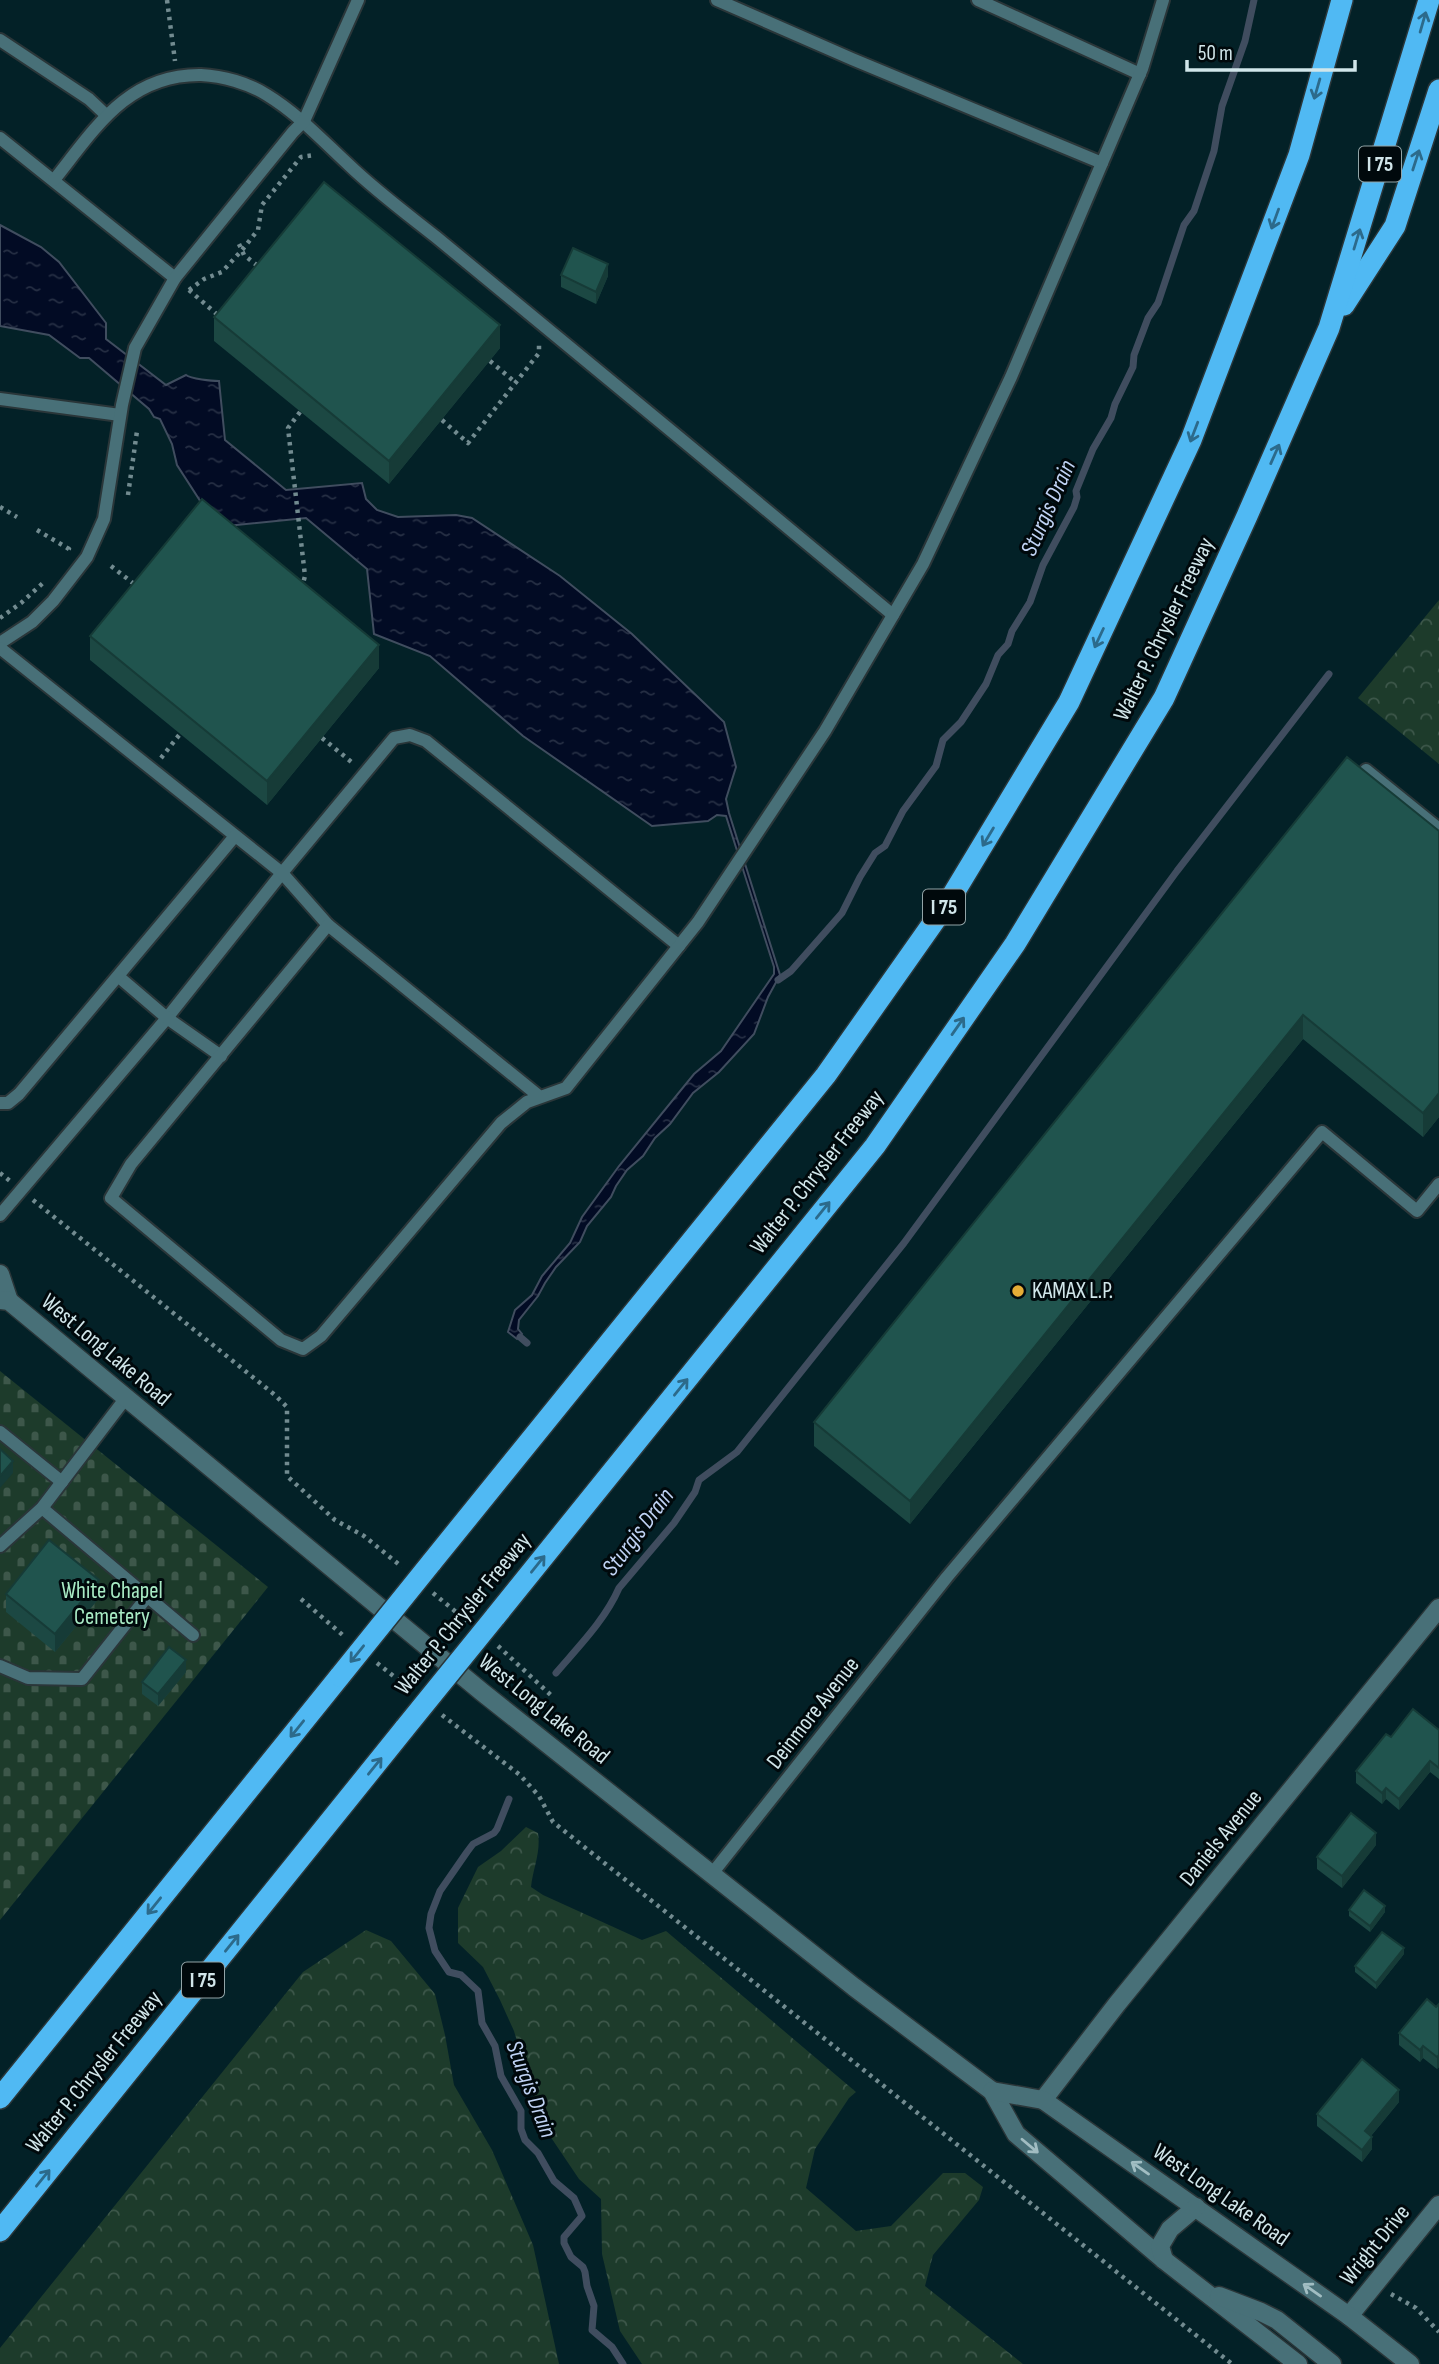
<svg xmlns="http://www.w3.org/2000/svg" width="1439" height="2364" font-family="'Sofia Sans Condensed',sans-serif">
<defs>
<pattern id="forest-crowns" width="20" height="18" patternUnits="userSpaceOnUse" patternTransform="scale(1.75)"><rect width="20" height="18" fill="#1d3b2b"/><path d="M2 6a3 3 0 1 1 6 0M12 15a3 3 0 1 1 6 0" fill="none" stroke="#3d574a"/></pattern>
<pattern id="cemetery-stones" width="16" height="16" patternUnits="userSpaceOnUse" patternTransform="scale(1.75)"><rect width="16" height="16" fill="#1d3b2b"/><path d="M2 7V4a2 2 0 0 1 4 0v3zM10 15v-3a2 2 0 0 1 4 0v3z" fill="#3d574a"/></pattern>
<pattern id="water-ripples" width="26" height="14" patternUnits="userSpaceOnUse" patternTransform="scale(1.75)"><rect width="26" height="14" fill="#020b24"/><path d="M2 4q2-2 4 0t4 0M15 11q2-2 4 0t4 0" fill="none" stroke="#262f44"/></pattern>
</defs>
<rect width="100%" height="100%" fill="#032127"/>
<g fill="url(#forest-crowns)">
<path d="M1439 600V764L1358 698Z"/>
<path d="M526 1827 538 1833C541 1852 533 1868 531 1887L543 1895 642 1940 666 1931 856 2092 849 2098 815 2149 806 2188 856 2231 891 2226 943 2173H965L983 2187 979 2200 933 2255 925 2286 1023 2364H642L620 2331 602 2254 601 2199 579 2179 552 2139 537 2109 514 2031 500 2000 483 1967 458 1943V1908L478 1867 501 1851Z"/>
<path d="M366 1930 391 1941 435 1994 445 2035 454 2085 492 2150 533 2245 559 2364H0V2348L303 1972Z"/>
</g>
<path fill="url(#cemetery-stones)" d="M0 1371 268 1587 0 1920Z"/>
<path fill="url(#water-ripples)" stroke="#404d5f" stroke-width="2" d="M0 225 41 247 59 262 106 323V339L166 385 186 375C191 379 212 381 219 381L225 440 286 490 362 483 366 499 377 510 398 517 456 515 472 518 560 576 632 634 724 722 736 767 726 799 729 813 780 975 768 997 754 1034 719 1072 693 1093 670 1124 655 1138 643 1156 627 1170 616 1186 611 1197 587 1226 580 1242 556 1267 545 1283 538 1296 519 1320 518 1329 522 1334 517 1339 508 1332 515 1310 532 1295 542 1276 570 1243 582 1217 619 1166 694 1074 721 1051 774 974V967L726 816 717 815 708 821 652 826 523 736 430 656 374 634 367 569 306 518 217 527 177 465 172 444 160 419 154 417 149 409 89 358H80L49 335 0 326Z"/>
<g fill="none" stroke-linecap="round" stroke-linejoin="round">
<g stroke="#404d5f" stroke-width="7">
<path d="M778 980 791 971 842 913 860 877 875 853 885 846 903 811 936 766 943 740 961 722 986 684 998 655 1008 644 1012 631 1030 602 1043 565 1074 507 1077 497 1076 491 1093 449 1111 418 1115 404 1133 367 1134 355 1148 318 1158 303 1184 225 1194 211 1214 151 1222 106 1245 41 1254 0"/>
<path d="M520 1337 527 1343"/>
<path d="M556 1673C579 1646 605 1620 619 1588L674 1523 695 1492 699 1480 737 1452 904 1243 1177 871 1329 674"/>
<path d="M509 1799 497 1829 494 1833 473 1844 467 1852 440 1891 431 1914 429 1928 435 1951 449 1972 461 1975 478 1991 482 2023 495 2046 501 2076 521 2111V2129L525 2140 538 2153 554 2181 574 2198 582 2216 564 2237V2243L571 2257 583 2267 585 2272 587 2286 594 2306 592 2330 612 2347 623 2364"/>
</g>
<defs>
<g id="service">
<path d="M717 0 852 59 1102 163"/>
<path d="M978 0 1140 74"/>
<path d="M0 40 89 99 106 115"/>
<path d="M0 138 175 278"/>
<path d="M54 180C94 130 127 74 201 75 223 76 248 83 267 95 298 114 322 140 349 165 376 191 407 214 436 237 589 363 741 488 893 615"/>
<path d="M0 399 120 415"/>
<path d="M0 643 32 622 53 601 87 557 104 519 122 405 135 348 175 278 293 132 304 121 358 0"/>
<path d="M0 648 282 873 167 1018 0 1215"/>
<path d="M1366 770 1439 829"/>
<path d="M328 925 282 873 394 738 410 735 426 741 679 946"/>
<path d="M119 977 167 1018 221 1056"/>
<path d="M540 1097 328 925 131 1164 111 1198 281 1340 303 1349 321 1336 501 1123 527 1102 566 1088 698 922 825 731 923 564 1011 377 1142 69 1163 0"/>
<path d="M0 1103H8L19 1094 235 836"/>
<path d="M0 1432 62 1482"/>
<path d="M42 1508 193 1635"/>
<path d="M0 1546 42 1508 125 1399"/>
<path d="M0 1666 28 1678 82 1679 147 1597"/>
<path d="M711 1875 947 1577 1322 1132 1417 1211 1439 1184"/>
</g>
<g id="minor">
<path d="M1043 2100 1117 2004 1439 1608"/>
<path d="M1349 2316 1439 2205"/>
</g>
<g id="secondary">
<path d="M0 1274 9 1301"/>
<path d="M0 1300 9 1301 482 1692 854 1987 992 2091 1016 2134 1164 2260 1298 2364"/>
<path d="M992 2091 1043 2100 1349 2316 1410 2364"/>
<path d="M1164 2260 1160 2246 1170 2229 1196 2207"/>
<path d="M1219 2296 1261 2312 1277 2320 1332 2364"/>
</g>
<g id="motorway">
<path d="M1344 305 1395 226 1439 90"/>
<path d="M431 1563 826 1075 952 896 1069 702 1191 440 1299 155 1342 0"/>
<path d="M495 1617 875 1146 1015 944 1164 698 1247 516 1329 328 1429 0"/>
<path d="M0 2098 340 1676"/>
<path d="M0 2231 405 1728"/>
</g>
</defs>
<use href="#service" stroke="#2a3639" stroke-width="16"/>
<use href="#minor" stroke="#2a3639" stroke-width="21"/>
<use href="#secondary" stroke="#2a3639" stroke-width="21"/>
<use href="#motorway" stroke="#2a3639" stroke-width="24"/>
<g stroke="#728b90" stroke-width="4.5" stroke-dasharray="3.5 5" stroke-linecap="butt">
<path d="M167 0 175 61"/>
<path d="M239 244 244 255 259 267"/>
<path d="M189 290 204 279 222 272 242 250 258 230 262 205 301 157 315 155"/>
<path d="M189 290 220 317"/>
<path d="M490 361 515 382"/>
<path d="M300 412 288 428 305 576 302 587"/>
<path d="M442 420 468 443 539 353V342"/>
<path d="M128 495 137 431"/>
<path d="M0 507 17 517"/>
<path d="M37 530 69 549 67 552"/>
<path d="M111 566 138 587"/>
<path d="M0 618 21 603 43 583"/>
<path d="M322 738 354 764"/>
<path d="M161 758 180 734"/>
<path d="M0 1173 10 1181"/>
<path d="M33 1200 275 1395 287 1407V1476L335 1520 364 1536 402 1567"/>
<path d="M433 1593 467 1621"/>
<path d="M301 1599 345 1637"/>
<path d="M498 1646 554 1698"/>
<path d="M377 1663 411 1690"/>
<path d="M442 1715 520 1775 539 1796 553 1822 1232 2364"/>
<path d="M1391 2294 1416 2308 1439 2332"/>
</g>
<use href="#service" stroke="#487078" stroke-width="12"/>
<use href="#minor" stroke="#487078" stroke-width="18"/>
<use href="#secondary" stroke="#487078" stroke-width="18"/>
<use href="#motorway" stroke="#50b9f3" stroke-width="21"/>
<defs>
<g id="motorway-bridge">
<path d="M340 1676 431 1563"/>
<path d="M405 1728 495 1617"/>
</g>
</defs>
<use href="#motorway-bridge" stroke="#2a3639" stroke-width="24" stroke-linecap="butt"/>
<use href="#motorway-bridge" stroke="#50b9f3" stroke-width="21"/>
</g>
<g fill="#1c4843">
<path d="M561 275 608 276 596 304 561 287Z"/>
<path d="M214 317 500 348 389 484 214 341Z"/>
<path d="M90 636 379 668 267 805 90 660Z"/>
<path d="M1439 831V1117L1423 1137 1303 1039 910 1524 814 1446V1422Z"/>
<path d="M6 1594 99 1598 55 1652 6 1612Z"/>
<path d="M186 1672 158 1706 142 1694V1682Z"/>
<path d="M1439 1730V1779L1430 1772 1399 1810 1386 1799 1382 1804 1356 1783V1771L1391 1737Z"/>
<path d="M1376 1845 1342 1888 1317 1869V1857Z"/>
<path d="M1349 1910 1385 1912 1370 1932 1349 1916Z"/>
<path d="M1404 1954 1376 1989 1355 1972V1966Z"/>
<path d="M1439 2004V2067L1437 2069 1423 2058 1420 2062 1399 2045V2033L1436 2007Z"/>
<path d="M1399 2102 1371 2136 1372 2149 1362 2162 1317 2126V2114Z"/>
</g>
<g fill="#163b37">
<path d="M608 264V276L596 304V292Z"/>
<path d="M500 325V348L389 484V461Z"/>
<path d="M379 645V668L267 805V781Z"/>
<path d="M1303 1015V1039L910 1524V1501Z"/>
<path d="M1439 1093V1117L1423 1137V1113Z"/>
<path d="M13 1461V1473L0 1488V1476Z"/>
<path d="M99 1580V1598L55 1652V1634Z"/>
<path d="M186 1660V1672L158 1706V1694Z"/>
<path d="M1430 1761V1772L1399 1810V1799Z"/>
<path d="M1386 1788V1799L1382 1804V1793Z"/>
<path d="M1376 1833V1845L1342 1888V1876Z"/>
<path d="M1385 1906V1912L1370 1932V1926Z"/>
<path d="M1404 1948V1954L1376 1989V1983Z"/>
<path d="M1423 2046V2058L1420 2062V2050Z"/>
<path d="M1439 2055V2067L1437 2069V2057Z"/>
<path d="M1399 2090V2102L1365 2143V2131Z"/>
<path d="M1372 2137V2149L1362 2162V2150Z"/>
</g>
<g fill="#20544e" stroke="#163b37" stroke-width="2">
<path d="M324 182 500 325 389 461 214 317Z"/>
<path d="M573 248 608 264 596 292 561 275Z"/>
<path d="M202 499 379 645 267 781 90 636Z"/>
<path d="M1347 757 1439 831V1093L1423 1113 1303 1015 910 1501 814 1422Z"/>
<path d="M0 1449 13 1461 0 1476Z"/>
<path d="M49 1540 99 1580 55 1634 6 1594Z"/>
<path d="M169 1647 186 1660 158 1694 142 1682Z"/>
<path d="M1413 1709 1439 1730V1768L1430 1761 1399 1799 1386 1788 1382 1793 1356 1771 1386 1734 1391 1737Z"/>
<path d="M1351 1813 1376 1833 1342 1876 1317 1857Z"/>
<path d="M1364 1890 1385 1906 1370 1926 1349 1910Z"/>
<path d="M1382 1932 1404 1948 1376 1983 1355 1966Z"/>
<path d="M1427 1999 1436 2007 1439 2004V2055L1437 2057 1423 2046 1420 2050 1399 2033Z"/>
<path d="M1362 2059 1399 2090 1365 2131 1372 2137 1362 2150 1317 2114Z"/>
</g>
<defs><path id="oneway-shaft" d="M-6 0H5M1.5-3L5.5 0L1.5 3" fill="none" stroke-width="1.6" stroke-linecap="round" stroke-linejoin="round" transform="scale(1.75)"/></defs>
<g stroke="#2c6a8b">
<use href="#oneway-shaft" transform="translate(1423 22) rotate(-74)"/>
<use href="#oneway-shaft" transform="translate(1317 89) rotate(106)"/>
<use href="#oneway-shaft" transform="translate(1416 160) rotate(-72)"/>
<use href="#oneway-shaft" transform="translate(1275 219) rotate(110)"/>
<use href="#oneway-shaft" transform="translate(1357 239) rotate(-73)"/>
<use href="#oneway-shaft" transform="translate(1194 432) rotate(111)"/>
<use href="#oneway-shaft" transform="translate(1275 454) rotate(-66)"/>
<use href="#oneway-shaft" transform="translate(1099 638) rotate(115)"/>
<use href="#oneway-shaft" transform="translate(988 837) rotate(121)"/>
<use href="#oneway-shaft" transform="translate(958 1026) rotate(-55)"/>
<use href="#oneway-shaft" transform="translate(823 1210) rotate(-51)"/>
<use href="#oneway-shaft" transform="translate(681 1387) rotate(-51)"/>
<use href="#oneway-shaft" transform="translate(538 1564) rotate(-51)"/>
<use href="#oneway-shaft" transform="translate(357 1654) rotate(129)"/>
<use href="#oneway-shaft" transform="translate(297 1729) rotate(129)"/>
<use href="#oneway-shaft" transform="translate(375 1766) rotate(-51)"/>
<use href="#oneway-shaft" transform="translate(154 1906) rotate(129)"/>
<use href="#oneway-shaft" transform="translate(232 1943) rotate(-51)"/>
<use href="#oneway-shaft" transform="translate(43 2178) rotate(-51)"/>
</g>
<g stroke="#a1bdc2">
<use href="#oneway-shaft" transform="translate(1030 2146) rotate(40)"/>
<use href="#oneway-shaft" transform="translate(1140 2168) rotate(-145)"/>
<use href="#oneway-shaft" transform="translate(1312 2290) rotate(-145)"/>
</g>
<circle fill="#e5ad36" stroke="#00090c" stroke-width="2.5" cx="1018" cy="1291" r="7"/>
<g text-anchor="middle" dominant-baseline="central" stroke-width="6" stroke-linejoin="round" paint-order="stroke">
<g fill="#00090c" stroke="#92a4a7" stroke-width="2">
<rect x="1359" y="146.5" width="42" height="35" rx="5"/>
<rect x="923" y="889.5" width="42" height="35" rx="5"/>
<rect x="182" y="1962.5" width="42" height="35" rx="5"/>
</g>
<g font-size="21" font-weight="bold" fill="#d1e6ea">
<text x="1380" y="164">I 75</text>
<text x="944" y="907">I 75</text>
<text x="203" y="1980">I 75</text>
</g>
<g font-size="23" fill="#d1e6ea" stroke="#00090c">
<text transform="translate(1164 629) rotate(-64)">Walter P. Chrysler Freeway</text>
<text transform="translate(817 1172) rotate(-52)">Walter P. Chrysler Freeway</text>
<text transform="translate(106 1350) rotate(40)">West Long Lake Road</text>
<text transform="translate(463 1614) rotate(-51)">Walter P. Chrysler Freeway</text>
<text transform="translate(544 1709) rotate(39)">West Long Lake Road</text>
<text transform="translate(813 1713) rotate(-52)">Deinmore Avenue</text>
<text transform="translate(1221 1838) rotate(-51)">Daniels Avenue</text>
<text transform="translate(94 2072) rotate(-51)">Walter P. Chrysler Freeway</text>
<text transform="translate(1221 2195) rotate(35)">West Long Lake Road</text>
<text transform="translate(1375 2245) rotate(-51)">Wright Drive</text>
</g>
<g font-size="23" fill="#d1e6ea" stroke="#00090c" text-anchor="start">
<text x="1032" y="1291">KAMAX L.P.</text>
</g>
<g font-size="23" fill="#a8ebc5" stroke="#00090c">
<text x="112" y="1591">White Chapel<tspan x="112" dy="26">Cemetery</tspan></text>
</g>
<g font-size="24" font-style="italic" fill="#c0d3f4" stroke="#00090c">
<text transform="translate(1048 508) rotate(-66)">Sturgis Drain</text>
<text transform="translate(638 1532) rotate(-53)">Sturgis Drain</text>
<text transform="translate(531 2089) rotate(69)">Sturgis Drain</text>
</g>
</g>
<path d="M1187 60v10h168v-10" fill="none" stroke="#d1e6ea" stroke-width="3.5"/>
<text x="1198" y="60" font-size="21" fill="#d1e6ea" stroke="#00090c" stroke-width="5" paint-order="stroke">50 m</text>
</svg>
